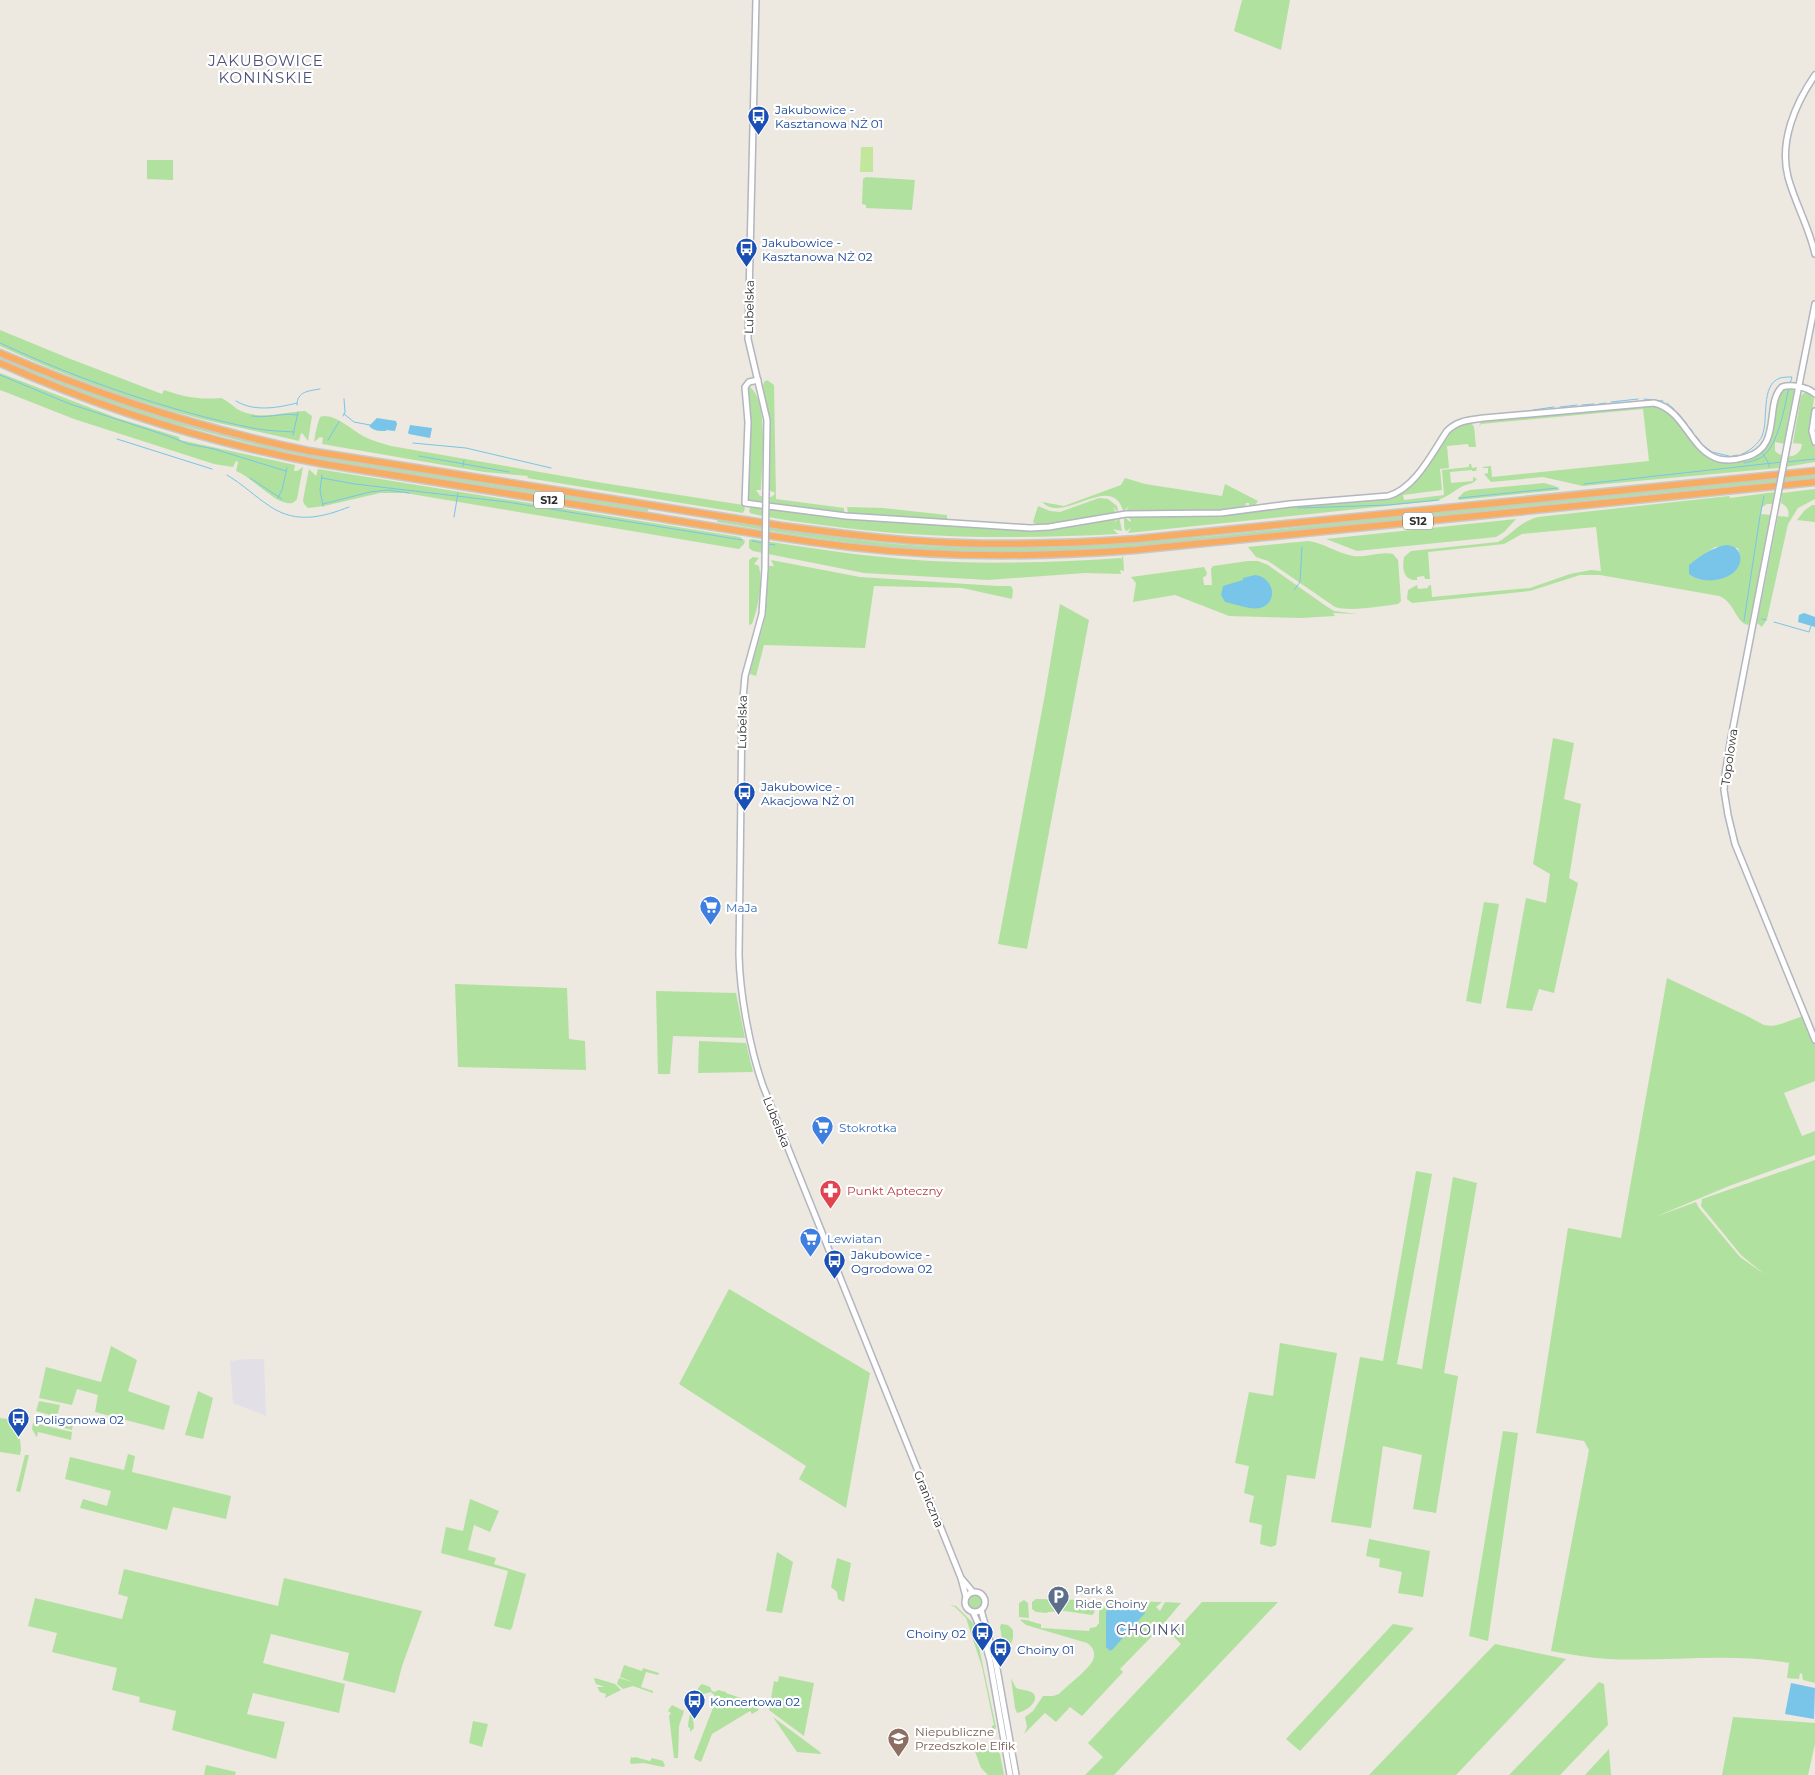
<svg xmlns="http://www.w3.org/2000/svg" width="1815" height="1775" font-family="Montserrat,sans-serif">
<rect width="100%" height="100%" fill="#ede8e0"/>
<path fill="#e2e0e6" d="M249 1359H264L266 1416 233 1403 230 1361Z"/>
<g fill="#b1e19f" fill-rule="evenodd">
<path d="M1242 0H1290L1281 50 1234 31Z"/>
<path d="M147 160H173V180L147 179Z"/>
<path d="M866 177 915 180 912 210 866 208V205L862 204 863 179Z"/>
<path d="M0 330 68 358 162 394 164 390C185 397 199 400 221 398 229 401 234 408 241 411 261 420 285 412 305 411L312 416 308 441 303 434 301 433 299 441C266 433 234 427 202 419 132 401 65 376 0 346Z"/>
<path d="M0 356C87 394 176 423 268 444L648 508V512L325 460 267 448 168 422 88 396 0 360Z"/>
<path d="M0 373 117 418 179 437 180 440 295 465 294 471H297L303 467 297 499C294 503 292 504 287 503 272 501 252 477 236 471L238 462 236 461 233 467 214 464 74 419 8 393 0 390Z"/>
<path d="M767 380 774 385 776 499 844 508V513L752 501 749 500 748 492 751 420 748 389 750 387C769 402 762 464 761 487V490H756L760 496 771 497 775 494 774 492 770 491V425L763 386 764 382Z"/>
<path d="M1784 388H1791L1794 391 1795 397 1785 444 1775 442V451C1784 460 1801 458 1802 444L1793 443 1801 396 1805 392 1809 393 1814 399 1809 432 1811 440 1815 447V462L1779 468 1583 486 1543 477 1491 482 1484 474 1488 473V468H1483V467L1491 466 1492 477 1649 461 1643 409 1481 424 1479 427 1481 421 1645 404C1691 410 1689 471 1738 462 1776 455 1772 422 1780 393Z"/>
<path d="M323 416C339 416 351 430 365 437 373 441 382 443 391 446L603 483 743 505 745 509 743 513 527 478 528 476 484 472 322 444 323 438 320 437 314 442C315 435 317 425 320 417Z"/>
<path d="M1471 422 1474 427 1476 447H1469L1468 444 1447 446 1449 468 1440 469 1442 490 1403 495 1404 500 1444 495 1442 470 1469 467V464H1471L1472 468 1477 467 1476 471H1472V470L1450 472 1451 483 1473 481V477L1477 479C1473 484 1468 484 1463 486 1453 491 1445 499 1434 501L1128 533 1131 527 1127 531 1125 530C1123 524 1125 517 1123 510 1110 472 1064 525 1042 502L1064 506 1121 485 1125 478 1145 484 1222 496 1225 484 1258 501 1255 505H1249V503H1246L1245 508 1222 509 1217 511 1156 510 1126 511 1129 506 1125 510 1126 518 1130 522 1131 520 1126 516H1197L1230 514 1261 511 1287 506 1387 497 1402 493 1414 482 1449 432 1460 424Z"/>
<path d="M309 469 316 476 318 469 740 537 745 541 744 544 739 549 405 493H380L324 506 308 508 304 504 303 500Z"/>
<path d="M1815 474V478C1668 493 1521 506 1374 523 1232 538 1090 556 948 551 871 548 793 535 717 522L718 519C794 531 871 545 949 547 1091 552 1232 534 1374 519 1521 502 1668 489 1815 474Z"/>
<path d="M1544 483 1555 486 1560 490 1459 500 1458 498 1464 492 1470 490Z"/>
<path d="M1815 489V499L1798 508 1788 524 1767 619 1762 627 1757 623 1778 516 1788 517C1790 511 1787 506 1781 503L1782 493Z"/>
<path d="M1775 492 1773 504H1767L1762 507 1761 514 1771 515 1751 621 1748 625C1735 622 1735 602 1719 596L1600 575H1580L1530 591 1412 603 1407 599 1408 590 1417 585 1418 589 1428 588V586L1431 585 1432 597 1530 588 1570 574 1591 570 1601 571 1596 527 1522 534 1504 544 1428 552 1430 579H1425L1424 576 1417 577V580C1403 581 1402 568 1404 557L1411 551 1498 542C1514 533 1519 522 1538 517L1729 496 1730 498ZM1715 547 1738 548 1740 556 1721 579C1710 580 1698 582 1689 574V566L1698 558Z"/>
<path d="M1099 498 1108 499 1117 506 1122 531 1113 529 1118 534C1019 539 920 539 822 525 798 522 773 519 750 513L749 510 751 507 754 506 824 517 1027 531 1049 530 1117 518 1114 523 1118 519 1117 511 1113 507 1116 513 1038 526 1033 522 1038 506 1050 511 1060 512Z"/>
<path d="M1812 505H1815V522L1797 520 1804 511Z"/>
<path d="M847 507 883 508 947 515V519L946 521 848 513Z"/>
<path d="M1516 519 1504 532 1496 537 1357 551 1326 539Z"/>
<path d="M752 539C802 547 852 555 903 559 975 565 1048 563 1121 558V560L1123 555 1124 571 1120 570 1121 574 1085 573 988 580 864 573 753 551 749 548V540Z"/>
<path d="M1308 541C1324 543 1337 553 1353 556 1366 558 1380 551 1393 554L1398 560 1401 601 1398 604C1381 606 1351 612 1335 607L1268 561 1256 557 1248 547Z"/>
<path d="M753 557 759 558 754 564 759 566C763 583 758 608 752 624L749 625V560Z"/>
<path d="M771 560 860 577 997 586H1011L1013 590 1012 599 962 588 874 586 865 648 764 645 756 676 750 674V672L764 622 769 566H774Z"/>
<path d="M1248 561H1258L1268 565 1326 606 1334 611 1358 614 1333 613 1335 616 1301 618 1229 616 1175 595 1133 602 1136 583 1131 577 1204 567 1207 573 1206 576 1203 577 1204 585H1212L1211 569 1213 566Z"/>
<path d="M1060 604 1089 620 1027 949 998 944 1045 694Z"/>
<path d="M1553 738 1574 743 1564 799 1581 804 1569 878 1578 883 1554 993 1539 989 1532 1011 1506 1008 1526 898 1546 903 1550 874 1533 864Z"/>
<path d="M1484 902 1499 904 1481 1004 1466 1001Z"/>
<path d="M1667 978 1747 1016 1764 1025 1772 1026 1781 1024 1803 1016 1815 1045V1081L1784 1093 1802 1136 1815 1131V1155L1729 1186 1655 1217 1696 1202 1699 1208 1740 1257 1764 1274 1741 1255 1701 1206 1702 1199 1815 1160V1683L1803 1680 1802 1674 1800 1673 1799 1679 1787 1678 1789 1663C1729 1652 1668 1662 1608 1659 1589 1658 1570 1654 1551 1651L1589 1450 1584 1441 1536 1433 1568 1228 1621 1238Z"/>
<path d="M455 984 567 988 569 1039 585 1041 586 1070 458 1067Z"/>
<path d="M656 991 736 993 745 1038 673 1036 670 1074H658Z"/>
<path d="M699 1041 746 1043 753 1072 698 1073Z"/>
<path d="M1416 1171 1432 1174 1397 1364 1422 1369 1453 1177 1477 1183 1444 1373 1458 1376 1436 1513 1413 1509 1422 1455 1383 1446 1371 1528 1331 1522 1360 1357 1383 1361Z"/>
<path d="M729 1289 870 1373 846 1508 799 1479 806 1466 679 1384Z"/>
<path d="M1280 1343 1337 1353 1315 1479 1287 1475 1276 1545 1271 1547 1260 1544 1262 1525 1249 1522 1254 1496 1244 1493 1249 1466 1235 1463 1249 1392 1273 1396Z"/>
<path d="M111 1346 137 1360 128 1391 170 1406 164 1430 95 1412 98 1395 77 1389 72 1405 39 1398 46 1367 101 1382Z"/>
<path d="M198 1391 213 1398 203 1439 185 1435Z"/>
<path d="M39 1401 60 1405 57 1417 36 1411Z"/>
<path d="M21 1414 30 1416 26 1427 17 1431 19 1435 17 1436 18 1439H20L21 1449 20 1455 0 1452V1418L19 1421Z"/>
<path d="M36 1415 73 1424 72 1430 35 1421Z"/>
<path d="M33 1423 72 1432 71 1440 38 1432 37 1437 36 1436 32 1429Z"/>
<path d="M1503 1431 1518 1433 1488 1641 1469 1636Z"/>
<path d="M128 1454 135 1456 132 1472 231 1496 226 1519 173 1507 167 1530 80 1508 83 1499 107 1506 111 1491 65 1479 70 1457 124 1470Z"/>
<path d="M25 1455H29L21 1489 20 1492 16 1491Z"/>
<path d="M470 1499 499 1511 490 1532 474 1525 468 1550 496 1558 494 1564 526 1574 512 1628 510 1630 494 1626 508 1571 441 1553 446 1527 463 1531Z"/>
<path d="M1369 1539 1430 1551 1423 1597 1398 1593 1402 1572 1379 1567 1380 1559 1366 1556Z"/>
<path d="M777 1552 793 1562 782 1613 766 1611Z"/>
<path d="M837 1558 851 1563 844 1602 838 1599 837 1592 831 1587Z"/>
<path d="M124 1569 278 1606 284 1578 422 1611 402 1666 395 1693 343 1680 349 1653 271 1634 263 1663 345 1684 339 1713 253 1693 247 1714 285 1722 276 1759 172 1730 176 1711 139 1702 140 1697 112 1690 117 1668 52 1652 57 1633 28 1626 35 1598 122 1619 128 1597 118 1594Z"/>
<circle cx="975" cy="1602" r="7"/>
<path d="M1036 1599 1092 1600 1096 1605 1094 1613 1092 1615 1065 1611 1048 1612 1047 1613 1036 1612 1032 1609V1602Z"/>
<path d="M1024 1600 1028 1603 1029 1618 1019 1617V1603Z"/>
<path d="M1104 1601 1162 1602 1156 1607 1160 1611 1165 1602 1181 1603 1159 1629 1152 1623 1149 1626 1156 1632 1120 1669 1123 1672 1082 1716 1070 1707 1056 1722 1045 1713 1024 1734 1027 1727 1025 1717 1033 1711 1043 1696H1053L1059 1694C1066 1687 1090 1668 1093 1660 1096 1653 1093 1647 1087 1643L1026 1625 1020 1620C1028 1619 1033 1623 1041 1624V1628L1089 1631 1090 1628 1096 1627 1099 1623V1608L1104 1604Z"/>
<path d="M1202 1602H1278L1114 1775H1085L1103 1757 1088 1743 1181 1644 1172 1635Z"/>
<path d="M950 1605 956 1606 974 1624 996 1727 992 1737H983V1736L991 1735 992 1726 994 1725 982 1667 966 1618 955 1607Z"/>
<path d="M1001 1624 1008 1625 1013 1630V1638L1009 1650H1004L1000 1627Z"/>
<path d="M1393 1624 1414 1628 1300 1751 1286 1739Z"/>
<path d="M1495 1644 1566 1659 1456 1775H1369Z"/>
<path d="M624 1665 642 1671 643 1668 659 1673 658 1675 646 1672 641 1687 653 1691V1693L633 1686 623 1689 617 1684 619 1678 633 1682 620 1677Z"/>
<path d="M779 1676 814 1683 804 1736 769 1710 774 1681 778 1682Z"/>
<path d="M595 1678 615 1684 621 1690 605 1698 606 1694 600 1692 597 1687H605L596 1684 594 1679Z"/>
<path d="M1011 1678 1016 1688C1021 1690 1029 1690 1033 1693 1041 1702 1024 1712 1017 1713L1015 1708Z"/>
<path d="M1599 1682 1604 1684 1608 1725 1560 1775H1509Z"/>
<path d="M702 1684 710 1687 712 1691 715 1692 718 1690 726 1692V1693C737 1697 752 1700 759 1710L752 1714 750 1711 712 1734 701 1762 695 1759 694 1757 716 1700 715 1696 711 1692 703 1694 693 1718 694 1728 690 1732V1728L688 1727C689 1717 694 1689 702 1684Z"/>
<path d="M672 1705 684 1711 679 1726 678 1758H674L669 1716 671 1713 668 1711Z"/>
<path d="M773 1717 820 1752 821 1754 797 1752Z"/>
<path d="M1733 1717 1815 1723V1744L1808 1775H1722Z"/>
<path d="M473 1721 488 1724 482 1747 469 1743Z"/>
<path d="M972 1743 992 1745 1000 1754 1004 1775H988L981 1768Z"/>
<path d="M1609 1749 1611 1775H1585Z"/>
<path d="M631 1757 634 1758 635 1757 650 1761 652 1758 663 1761 665 1766 663 1767 644 1763 631 1764 630 1762Z"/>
<path d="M206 1765 236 1772 235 1775H204Z"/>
</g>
<path fill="#c2e79c" d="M861 147H873V172H860Z"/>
<g fill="#79c4e9">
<path d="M377 418 396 421 397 424 395 431 386 430V431C379 431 374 431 369 426Z"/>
<path d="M410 425 432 428 430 438 409 434 408 433Z"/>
<path d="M1726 545C1740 545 1745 560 1736 570 1726 582 1700 584 1689 574V565C1700 556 1711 548 1726 545Z"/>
<path d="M1255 575C1274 577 1279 603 1260 608 1250 610 1235 604 1225 602L1221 595 1223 586 1243 580V578Z"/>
<path d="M1804 613 1815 617V627L1798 622 1799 615Z"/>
<path d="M1109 1608 1144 1610 1145 1613 1113 1649 1110 1651 1106 1647V1612Z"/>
<path d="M1791 1683 1815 1688 1814 1719 1785 1714Z"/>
</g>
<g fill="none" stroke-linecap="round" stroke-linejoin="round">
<g stroke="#79c4e9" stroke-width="1">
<path d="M0 343C77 379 169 411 252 428 266 431 280 431 294 432"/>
<path d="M0 375 70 404 168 436 188 444 214 449 286 471"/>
<path d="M1644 399 1663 401"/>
<path d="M236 401C254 412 277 408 297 403"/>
<path d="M1611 402 1638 399"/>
<path d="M1667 403 1674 409"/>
<path d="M1599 404 1606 403"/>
<path d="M297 405C297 391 309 391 320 389"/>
<path d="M1582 405 1594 404"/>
<path d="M1560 407 1577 405"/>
<path d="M1533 410 1554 407"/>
<path d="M1678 413 1687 424"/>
<path d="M344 414 354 422 370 425"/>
<path d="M252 416C267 419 283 412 297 415"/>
<path d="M343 416 345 412 344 399"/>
<path d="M1690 428 1693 432"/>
<path d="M293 435 298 412"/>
<path d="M1696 436 1700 441"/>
<path d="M117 439 212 469"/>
<path d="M328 440 339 422"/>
<path d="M413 443 466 448 551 468"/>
<path d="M1703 445 1712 452 1729 456"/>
<path d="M1742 454C1750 451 1759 443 1762 436 1769 420 1760 385 1780 378 1784 377 1789 377 1792 377L1790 384"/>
<path d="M1763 454 1769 464V467"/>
<path d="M419 456 509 472"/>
<path d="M1733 456 1737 455"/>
<path d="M1786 462 1815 459"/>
<path d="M1744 463C1750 462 1757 460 1762 457 1779 444 1784 408 1789 388"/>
<path d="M463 466 464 460"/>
<path d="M227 475C243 484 255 497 271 507 297 524 323 517 349 507"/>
<path d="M322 475 320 490 323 506"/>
<path d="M250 478 282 499"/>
<path d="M322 478 355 484 507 502 742 540"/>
<path d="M1584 484 1782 462"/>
<path d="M278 498 282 490 287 468"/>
<path d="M1459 498 1558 488"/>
<path d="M323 504 370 492 388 490 409 493"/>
<path d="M1298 508 1388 505 1439 500"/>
<path d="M454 517 458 493"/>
<path d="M752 541 763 543"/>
<path d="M767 544 775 545"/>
<path d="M1294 590 1300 582 1302 547"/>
<path d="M1762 619 1766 620"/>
<path d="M1744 621 1760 516 1764 496"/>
<path d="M1774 622 1809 632 1811 626"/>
</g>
<defs>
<g id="secondary">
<path d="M756 0 748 339 767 420 766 492"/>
<path d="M1815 75C1795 104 1779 142 1788 177 1795 203 1809 227 1815 254"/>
<path d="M758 380 749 382 745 387 748 422 745 503 846 516 1030 528 1049 527 1126 514 1221 513 1290 504 1388 496C1415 489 1432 453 1447 431 1458 420 1470 420 1484 418L1654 403C1685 410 1690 451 1719 459 1728 461 1737 460 1746 457 1783 447 1764 404 1782 387 1791 384 1808 387 1815 394"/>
<path d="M1815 411 1812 431 1815 442"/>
<path d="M1788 441 1815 304"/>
<path d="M1773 520 1730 743 1725 775 1724 790 1728 815 1735 844 1815 1040"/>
<path d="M765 569 762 614 745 676 742 710 739 955C740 995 750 1049 763 1086L961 1578 966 1597"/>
<path d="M962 1579 973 1592"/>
<circle cx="975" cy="1602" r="10"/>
<path d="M981 1610 996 1663 1016 1775"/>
<path d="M973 1612 982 1632 990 1661 1010 1775"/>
</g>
<g id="highway">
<path d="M0 353C100 396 203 429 309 451L782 526C828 532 873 538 919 541 991 546 1064 544 1136 539L1815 471"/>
<path d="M0 363C103 409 213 444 324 464 430 481 535 498 641 515 711 526 781 539 852 547 946 558 1041 557 1135 550L1815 482"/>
</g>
</defs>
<use href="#secondary" stroke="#b3b5bf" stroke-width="8"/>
<use href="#highway" stroke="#c8c8c8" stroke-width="9"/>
<use href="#secondary" stroke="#fff" stroke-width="5"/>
<use href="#highway" stroke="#f7ac61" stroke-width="6"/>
<defs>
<g id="secondary-bridge">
<path d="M1773 520 1788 441"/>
<path d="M765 569 766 492"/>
</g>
</defs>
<use href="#secondary-bridge" stroke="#b3b5bf" stroke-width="8" stroke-linecap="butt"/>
<use href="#secondary-bridge" stroke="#fff" stroke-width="5"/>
</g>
<defs>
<symbol id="bus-pin" viewBox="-11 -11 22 30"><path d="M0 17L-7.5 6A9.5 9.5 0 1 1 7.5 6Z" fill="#1a4fb4" stroke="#fff"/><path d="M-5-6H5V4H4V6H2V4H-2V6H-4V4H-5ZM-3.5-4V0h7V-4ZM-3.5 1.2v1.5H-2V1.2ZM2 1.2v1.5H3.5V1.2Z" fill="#fff"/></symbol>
<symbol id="supermarket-pin" viewBox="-11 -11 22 30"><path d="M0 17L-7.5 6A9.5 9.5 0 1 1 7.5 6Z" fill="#3f7fe0" stroke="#fff"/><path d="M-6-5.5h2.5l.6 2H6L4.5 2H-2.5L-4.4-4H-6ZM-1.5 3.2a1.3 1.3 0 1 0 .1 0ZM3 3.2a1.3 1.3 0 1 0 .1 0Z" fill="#fff"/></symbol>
<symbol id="pharmacy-pin" viewBox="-11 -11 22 30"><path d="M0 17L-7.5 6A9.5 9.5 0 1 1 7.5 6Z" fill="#e0444e" stroke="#fff"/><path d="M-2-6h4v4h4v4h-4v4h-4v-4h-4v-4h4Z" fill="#fff"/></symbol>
<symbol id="parking-pin" viewBox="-11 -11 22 30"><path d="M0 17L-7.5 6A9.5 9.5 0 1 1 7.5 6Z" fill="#5c6f8a" stroke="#fff"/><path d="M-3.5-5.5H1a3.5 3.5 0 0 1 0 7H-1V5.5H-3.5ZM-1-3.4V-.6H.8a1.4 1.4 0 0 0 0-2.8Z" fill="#fff"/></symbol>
<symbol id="school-pin" viewBox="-11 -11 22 30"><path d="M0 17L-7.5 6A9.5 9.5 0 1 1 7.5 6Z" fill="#8d6e63" stroke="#fff"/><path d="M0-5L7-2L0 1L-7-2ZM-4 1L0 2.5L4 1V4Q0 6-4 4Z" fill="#fff"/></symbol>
</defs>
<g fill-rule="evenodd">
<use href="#bus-pin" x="746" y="104" width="25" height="34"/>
<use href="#bus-pin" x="734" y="236" width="25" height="34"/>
<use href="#bus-pin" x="732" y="780" width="25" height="34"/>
<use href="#supermarket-pin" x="698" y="894" width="25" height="34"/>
<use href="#supermarket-pin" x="810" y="1114" width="25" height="34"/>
<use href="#pharmacy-pin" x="818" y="1178" width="25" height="34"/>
<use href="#supermarket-pin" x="798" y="1226" width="25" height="34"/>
<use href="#bus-pin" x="822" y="1248" width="25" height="34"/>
<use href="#bus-pin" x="6" y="1406" width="25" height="34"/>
<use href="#parking-pin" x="1046" y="1584" width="25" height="34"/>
<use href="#bus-pin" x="970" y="1620" width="25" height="34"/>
<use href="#bus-pin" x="988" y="1636" width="25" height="34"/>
<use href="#bus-pin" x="682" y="1688" width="25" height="34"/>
<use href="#school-pin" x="886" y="1726" width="25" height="34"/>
</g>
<g text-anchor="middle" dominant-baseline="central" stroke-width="4.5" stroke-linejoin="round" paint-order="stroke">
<g fill="#fff" stroke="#6c6c6c" stroke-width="1">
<rect x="534" y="491.5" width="30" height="17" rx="4"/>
<rect x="1403" y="512.5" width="30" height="17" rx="4"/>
</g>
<g font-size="11" font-weight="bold" fill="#2d2d2d">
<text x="549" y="500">S12</text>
<text x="1418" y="521">S12</text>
</g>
<g font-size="12" fill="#164399" stroke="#fff" text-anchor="start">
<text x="775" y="109">Jakubowice -<tspan x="775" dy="14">Kasztanowa NŻ 01</tspan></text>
<text x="762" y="242">Jakubowice -<tspan x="762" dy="14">Kasztanowa NŻ 02</tspan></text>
<text x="761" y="786">Jakubowice -<tspan x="761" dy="14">Akacjowa NŻ 01</tspan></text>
<text x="851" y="1254">Jakubowice -<tspan x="851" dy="14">Ogrodowa 02</tspan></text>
<text x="35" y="1419">Poligonowa 02</text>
<text x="966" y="1633" text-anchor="end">Choiny 02</text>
<text x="1017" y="1649">Choiny 01</text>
<text x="710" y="1701">Koncertowa 02</text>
</g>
<g font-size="12" fill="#2d2d2d" stroke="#fff">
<text transform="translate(749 307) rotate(-89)">Lubelska</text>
<text transform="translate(742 722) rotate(-89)">Lubelska</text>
<text transform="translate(1729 757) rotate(-82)">Topolowa</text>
<text transform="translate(777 1122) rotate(68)">Lubelska</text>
<text transform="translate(929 1499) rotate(68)">Graniczna</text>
</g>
<g font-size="12" fill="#366cbe" stroke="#fff" text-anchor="start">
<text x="726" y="907">MaJa</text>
<text x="839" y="1127">Stokrotka</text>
<text x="827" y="1238">Lewiatan</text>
</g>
<g font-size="12" fill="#be3a42" stroke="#fff" text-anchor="start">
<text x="847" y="1190">Punkt Apteczny</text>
</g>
<g font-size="12" fill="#4e5e75" stroke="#fff" text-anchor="start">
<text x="1075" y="1589">Park &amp;<tspan x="1075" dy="14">Ride Choiny</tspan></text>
</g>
<g font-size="12" fill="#785e54" stroke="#fff" text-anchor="start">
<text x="915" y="1731">Niepubliczne<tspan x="915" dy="14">Przedszkole Elfik</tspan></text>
</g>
<g font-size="14" letter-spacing="1" fill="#4e537c" stroke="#fff">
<text x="1151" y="1630">CHOINKI</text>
</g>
<g font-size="15" letter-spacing="1" fill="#4e537c" stroke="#fff">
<text x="266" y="60">JAKUBOWICE<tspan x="266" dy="17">KONIŃSKIE</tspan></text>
</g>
</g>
</svg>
